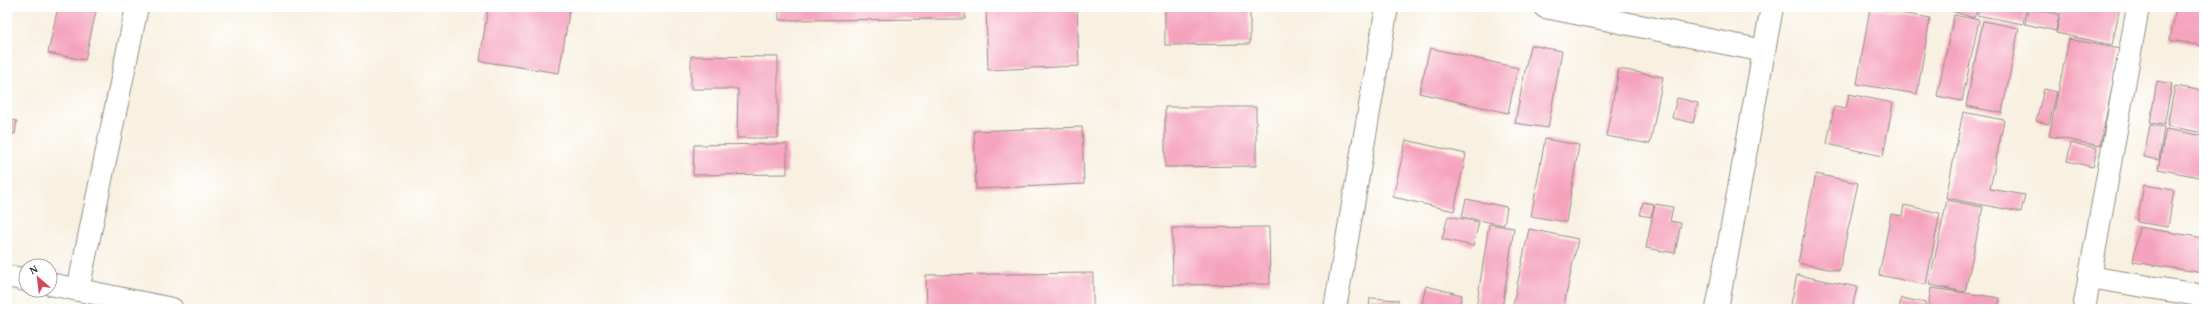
<svg xmlns="http://www.w3.org/2000/svg" width="2211" height="316" font-family="'Gentium Book Plus',serif">
<rect width="100%" height="100%" fill="#fff"/>
<filter id="ink" filterUnits="userSpaceOnUse"><feTurbulence type="fractalNoise" baseFrequency=".025" numOctaves="2"/><feDisplacementMap in="SourceGraphic" scale="8" xChannelSelector="R" yChannelSelector="G"/><feConvolveMatrix kernelMatrix="1 2 1 2 8 2 1 2 1" color-interpolation-filters="sRGB"/></filter>
<filter id="wash" filterUnits="userSpaceOnUse"><feTurbulence type="fractalNoise" baseFrequency=".012" numOctaves="4" result="noise"/><feDisplacementMap in="SourceGraphic" scale="16" xChannelSelector="R" yChannelSelector="G"/><feGaussianBlur stdDeviation="0.9" result="paint"/><feColorMatrix in="noise" values="0 0 0 0 0 0 0 0 0 0 0 0 0 0 0 0 0 1.4 0 .05"/><feComposite in="paint" operator="in"/></filter>
<g filter="url(#wash)">
<rect width="100%" height="100%" fill="#f8f0e0"/>
<g id="blocks">
<g fill="#f5a3bd">
<path d="M58 7H97L85 60 48 53Z"/>
<path d="M488 7H570L559 73 480 61Z"/>
<path d="M779 7H965V19L779 20Z"/>
<path d="M1077 7 1079 66 988 70 986 8Z"/>
<path d="M1165 7H1250V44L1165 45Z"/>
<path d="M1947 7H1978L1974 18 1946 9Z"/>
<path d="M1979 7H2026L2023 24 1977 15Z"/>
<path d="M2062 7H2120L2112 45 2056 33Z"/>
<path d="M2176 7H2204V46L2170 40Z"/>
<path d="M1870 8 1930 18 1917 94 1857 84Z"/>
<path d="M2028 8 2059 14 2056 31 2025 24Z"/>
<path d="M1954 15 1979 20 1962 101 1937 96Z"/>
<path d="M1983 21 2019 28 2002 113 1966 106Z"/>
<path d="M2069 39 2120 49 2100 146 2049 136Z"/>
<path d="M1530 45 1562 51 1548 128 1515 123Z"/>
<path d="M1430 48 1518 68 1508 113 1419 93Z"/>
<path d="M691 56 778 57V138H737L738 89H691Z"/>
<path d="M1619 69 1663 77 1650 144 1606 136Z"/>
<path d="M2157 81 2172 84 2164 125 2150 123Z"/>
<path d="M2175 86 2204 91V133L2167 126Z"/>
<path d="M2044 89 2057 92 2049 124 2036 121Z"/>
<path d="M1849 94 1893 103 1883 156 1827 144 1834 107 1846 109Z"/>
<path d="M1677 98 1698 103 1693 123 1672 118Z"/>
<path d="M1165 107H1256V166L1165 167Z"/>
<path d="M1963 112 2004 120 1990 189 2025 195 2021 212 1946 198Z"/>
<path d="M7 120 17 121 15 134 7 133Z"/>
<path d="M2150 125 2164 127 2159 160 2144 157Z"/>
<path d="M1082 127 1084 184 976 189 974 131Z"/>
<path d="M2166 129 2204 136V178L2158 169Z"/>
<path d="M1545 139 1579 145 1566 222 1531 216Z"/>
<path d="M1406 140 1466 154 1454 211 1393 197Z"/>
<path d="M2071 143 2097 148 2093 167 2067 161Z"/>
<path d="M787 144V174L693 175 694 145Z"/>
<path d="M1816 174 1858 183 1839 271 1798 263Z"/>
<path d="M2144 185 2174 190 2168 227 2137 222Z"/>
<path d="M1466 199 1507 207 1504 225 1462 217Z"/>
<path d="M1947 200 1983 207 1965 292 1929 285Z"/>
<path d="M1643 202 1654 204 1651 217 1640 215Z"/>
<path d="M1655 204 1673 207 1670 221 1681 223 1675 253 1646 248Z"/>
<path d="M1904 205 1940 213 1926 285 1879 275 1891 214 1902 216Z"/>
<path d="M1448 216 1479 222 1473 246 1442 239Z"/>
<path d="M1489 224 1514 228 1502 309H1476Z"/>
<path d="M1269 227 1270 284 1173 285 1172 228Z"/>
<path d="M2139 227 2204 238V273L2133 262Z"/>
<path d="M1529 229 1578 239 1563 309H1512Z"/>
<path d="M1093 273V309H927L926 275Z"/>
<path d="M1797 275 1857 287 1852 309H1790Z"/>
<path d="M1426 286 1462 295 1458 309H1445L1422 303Z"/>
<path d="M1931 288 2000 298 1998 309H1928Z"/>
<path d="M1370 298 1398 300V309H1369Z"/>
<path d="M1901 298 1926 303 1925 309H1899Z"/>
</g>
</g>
</g>
<g filter="url(#ink)">
<use href="#blocks" fill-opacity="0" stroke="#928e86" stroke-width="1"/>
<g fill="none" stroke-linecap="round" stroke-linejoin="round">
<defs>
<g id="street">
<path d="M1545 7 1764 51"/>
<path d="M2089 277 2204 296"/>
<path d="M78 290 137 7"/>
<path d="M1335 309 1387 7"/>
<path d="M2084 309 2138 7"/>
</g>
<g id="secondary">
<path d="M7 276 26 280"/>
<path d="M50 284 172 309"/>
<path d="M1717 309 1772 7"/>
</g>
</defs>
<use href="#street" stroke="#928e86" stroke-width="24"/>
<use href="#secondary" stroke="#928e86" stroke-width="24"/>
<use href="#street" stroke="#fff" stroke-width="22"/>
<use href="#secondary" stroke="#fff" stroke-width="22"/>
</g>
</g>
<rect width="2211" height="316" fill="none" stroke="#fff" stroke-width="24"/>
<g transform="translate(38 278) rotate(332)"><circle r="19" fill="#ffffff" stroke="#aaaaaa"/>
<path d="M0-3L7 15L0 10L-7 15Z" fill="#d1495b"/>
<text y="-6" font-size="11" font-weight="bold" text-anchor="middle" fill="#2b2b2b">N</text>
</g>
</svg>
